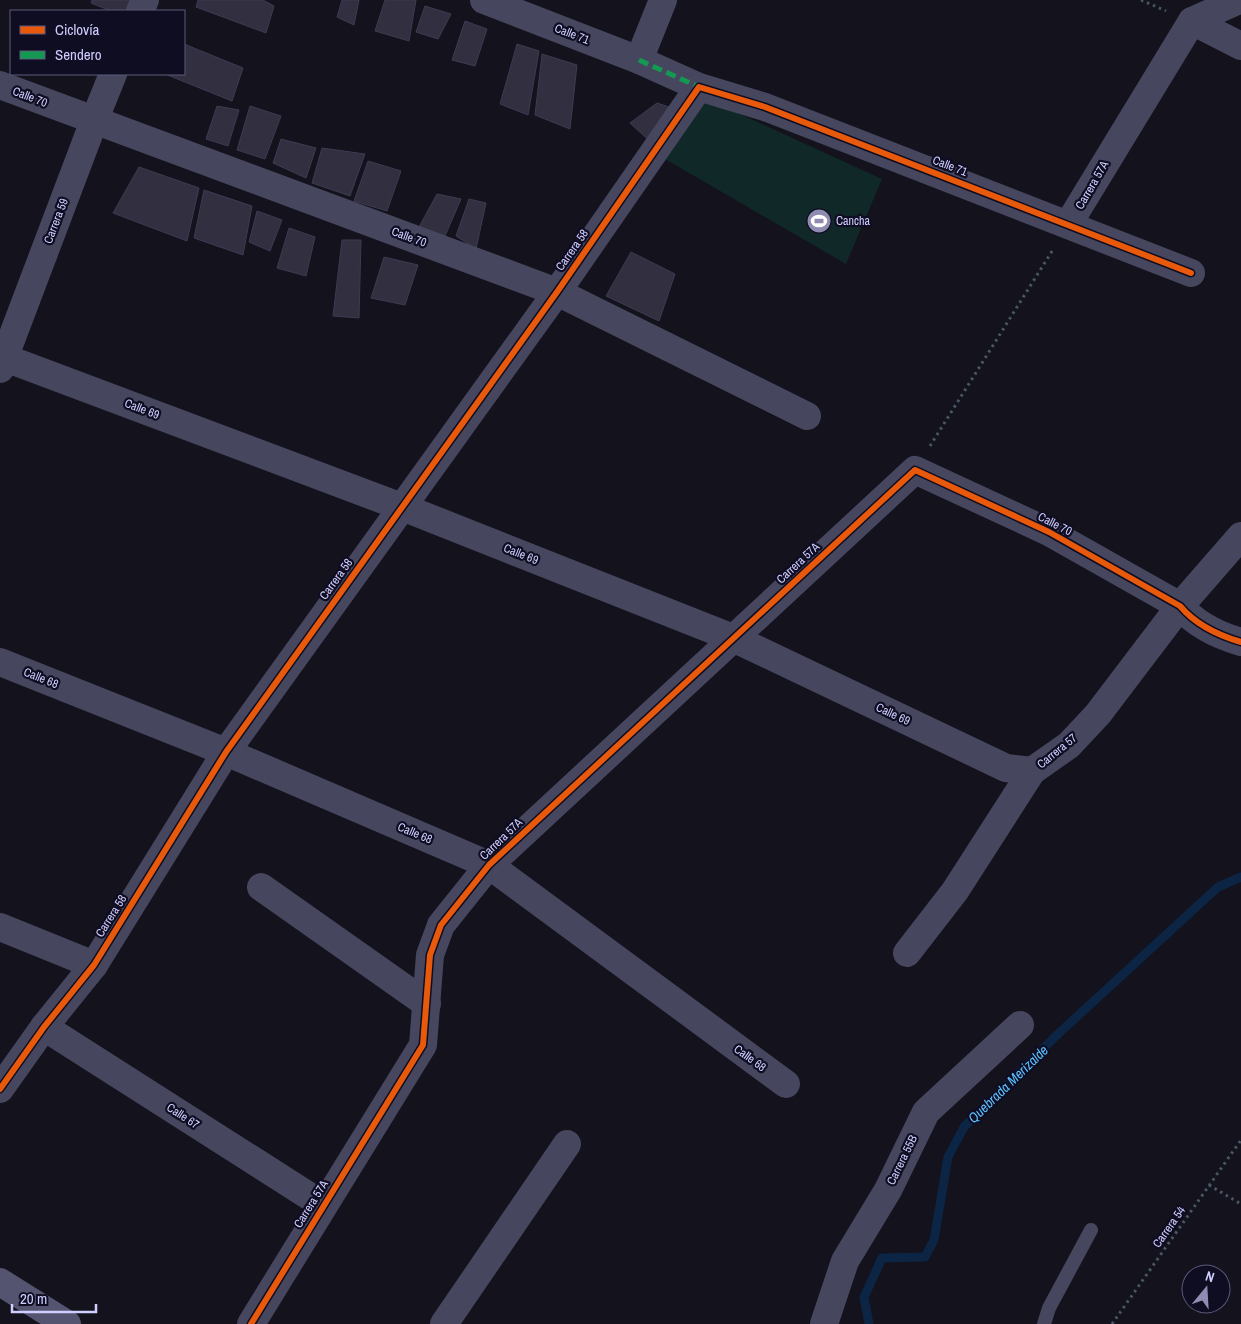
<svg xmlns="http://www.w3.org/2000/svg" width="1241" height="1324" font-family="'Archivo Narrow',sans-serif">
<rect width="100%" height="100%" fill="#13121d"/>
<path fill="#102827" d="M705 98 882 179 846 264 665 159Z"/>
<g fill="none" stroke-linecap="round" stroke-linejoin="round">
<path stroke="#0c2544" stroke-width="9" d="M869 1324 864 1297 882 1258 925 1257 934 1240 948 1157 964 1127 1058 1034 1218 887 1241 877"/>
</g>
<g fill="#312f40" stroke="#3e3b52">
<path d="M92 0H139L135 11H111L91 3Z"/>
<path d="M198 0H263L274 6 266 33 196 7Z"/>
<path d="M342 0H359L354 25 337 17Z"/>
<path d="M385 0H416L409 41 375 31Z"/>
<path d="M425 6 451 14 438 39 416 32Z"/>
<path d="M465 21 487 29 475 66 452 60Z"/>
<path d="M184 44 243 68 232 101 165 74H184Z"/>
<path d="M517 44 539 51 528 115 500 104Z"/>
<path d="M542 54 577 65 570 129 535 115Z"/>
<path d="M657 103 678 110 654 145 630 123Z"/>
<path d="M217 106 239 110 228 146 206 139Z"/>
<path d="M250 106 281 116 265 159 237 150Z"/>
<path d="M281 139 316 148 306 178 273 163Z"/>
<path d="M322 148 365 154 350 196 312 183Z"/>
<path d="M368 161 401 171 387 211 354 201Z"/>
<path d="M139 167 199 188 187 241 113 213Z"/>
<path d="M204 190 252 206 243 255 194 238Z"/>
<path d="M437 194 461 199 445 236 419 227Z"/>
<path d="M469 199 486 203 476 249 456 236Z"/>
<path d="M257 211 282 220 270 251 249 242Z"/>
<path d="M289 228 315 237 306 276 277 268Z"/>
<path d="M342 240H361L359 318 333 316Z"/>
<path d="M631 252 675 274 659 321 606 296Z"/>
<path d="M384 257 418 265 405 305 371 298Z"/>
</g>
<g fill="none" stroke-linecap="round" stroke-linejoin="round">
<g stroke="#475864" stroke-width="3" stroke-dasharray="2.5 4" stroke-linecap="butt">
<path d="M1141 0 1166 11"/>
<path d="M930 446 1054 248"/>
<path d="M1209 1185 1241 1204"/>
<path d="M1112 1324 1241 1140"/>
</g>
<path stroke="#46475e" stroke-width="14" d="M1044 1324 1049 1308 1091 1230"/>
<g stroke="#46475e" stroke-width="28">
<path d="M484 0 639 60 699 87 765 107 1191 273"/>
<path d="M140 11 145 0"/>
<path d="M1192 21 1241 46"/>
<path d="M639 60 663 0"/>
<path d="M0 85 557 292 807 416"/>
<path d="M1069 223 1192 21 1239 0"/>
<path d="M0 356 402 507 733 638 1006 768 1032 771"/>
<path d="M0 369 94 121 113 74"/>
<path d="M0 662 226 752 489 865 786 1084"/>
<path d="M261 887 427 1004"/>
<path d="M0 927 94 965"/>
<path d="M907 953 955 891 1032 771 1069 745 1098 714 1180 606 1241 536"/>
<path d="M44 1027 323 1205"/>
<path d="M0 1089 44 1027 94 965 226 752 557 292 699 87"/>
<path d="M251 1324 423 1045 430 955 441 925 489 865 915 470 1049 532 1180 606C1196 625 1217 635 1241 642"/>
<path d="M444 1324 567 1144"/>
<path d="M824 1324 845 1261 888 1190 926 1112 1020 1025"/>
</g>
<path stroke="#545471" stroke-width="28" d="M0 1282 67 1324"/>
<path stroke="#139951" stroke-width="5" stroke-dasharray="10 5" stroke-linecap="butt" d="M639 60 699 87"/>
<defs>
<g id="cycleway">
<path d="M0 1089 44 1027 94 965 226 752 557 292 699 87 765 107 1191 273"/>
<path d="M251 1324 423 1045 430 955 441 925 489 865 915 470 1049 532 1180 606C1196 625 1217 635 1241 642"/>
</g>
</defs>
<use href="#cycleway" stroke="#0f0d22" stroke-width="9"/>
<use href="#cycleway" stroke="#e8590c" stroke-width="6"/>
</g>
<defs>
<symbol id="stadium-disc" viewBox="-11 -11 22 22"><circle r="9.5" fill="#8e8cb0" stroke="#0f0d22"/><path d="M0-5a6.5 5 0 1 0 0 10a6.5 5 0 1 0 0-10ZM-3.5-1.8h7v3.6h-7Z" fill="#fff"/></symbol>
</defs>
<g fill-rule="evenodd">
<use href="#stadium-disc" x="805" y="207" width="28" height="28"/>
</g>
<g text-anchor="middle" dominant-baseline="central" stroke-width="4.5" stroke-linejoin="round" paint-order="stroke">
<g font-size="12" fill="#d0ceff" stroke="#0f0d22">
<text transform="translate(572 34) rotate(21)">Calle 71</text>
<text transform="translate(30 97) rotate(21)">Calle 70</text>
<text transform="translate(950 166) rotate(21)">Calle 71</text>
<text transform="translate(1092 185) rotate(-60)">Carrera 57A</text>
<text transform="translate(56 221) rotate(-69)">Carrera 59</text>
<text transform="translate(409 237) rotate(20)">Calle 70</text>
<text transform="translate(572 250) rotate(-55)">Carrera 58</text>
<text transform="translate(142 409) rotate(21)">Calle 69</text>
<text transform="translate(1055 524) rotate(27)">Calle 70</text>
<text transform="translate(521 554) rotate(22)">Calle 69</text>
<text transform="translate(798 563) rotate(-43)">Carrera 57A</text>
<text transform="translate(336 579) rotate(-54)">Carrera 58</text>
<text transform="translate(41 678) rotate(22)">Calle 68</text>
<text transform="translate(893 714) rotate(25)">Calle 69</text>
<text transform="translate(1057 751) rotate(-39)">Carrera 57</text>
<text transform="translate(415 833) rotate(23)">Calle 68</text>
<text transform="translate(501 839) rotate(-44)">Carrera 57A</text>
<text transform="translate(111 916) rotate(-58)">Carrera 58</text>
<text transform="translate(750 1058) rotate(36)">Calle 68</text>
<text transform="translate(183 1116) rotate(33)">Calle 67</text>
<text transform="translate(902 1160) rotate(-64)">Carrera 55B</text>
<text transform="translate(311 1204) rotate(-58)">Carrera 57A</text>
<text transform="translate(1169 1227) rotate(-55)">Carrera 54</text>
</g>
<g font-size="12" fill="#d0ceff" stroke="#0f0d22" text-anchor="start">
<text x="836" y="221">Cancha</text>
</g>
<g font-size="14" font-style="italic" fill="#5cc0ff" stroke="#0f0d22">
<text transform="translate(1008 1084) rotate(-44)">Quebrada Merizalde</text>
</g>
</g>
<rect x="10" y="10" width="175" height="65" fill="#0f0d22" stroke="#5c5a7a"/>
<rect x="20" y="26" width="25" height="8" fill="#e8590c" stroke="#5c5a7a"/>
<text x="55" y="35" font-size="15" fill="#d0ceff">Ciclovía</text>
<rect x="20" y="51" width="25" height="8" fill="#139951" stroke="#5c5a7a"/>
<text x="55" y="60" font-size="15" fill="#d0ceff">Sendero</text>
<g transform="translate(1206 1289) rotate(18)"><circle r="24" fill="#0f0d22" stroke="#5c5a7a"/>
<path d="M0-4L9 19L0 12L-9 19Z" fill="#8e8cb0"/>
<text y="-8" font-size="14" font-weight="bold" text-anchor="middle" fill="#d0ceff">N</text>
</g>
<path d="M12 1304v8h84v-8" fill="none" stroke="#d0ceff" stroke-width="2.5"/>
<text x="20" y="1304" font-size="15" fill="#d0ceff" stroke="#0f0d22" stroke-width="4" paint-order="stroke">20 m</text>
</svg>
